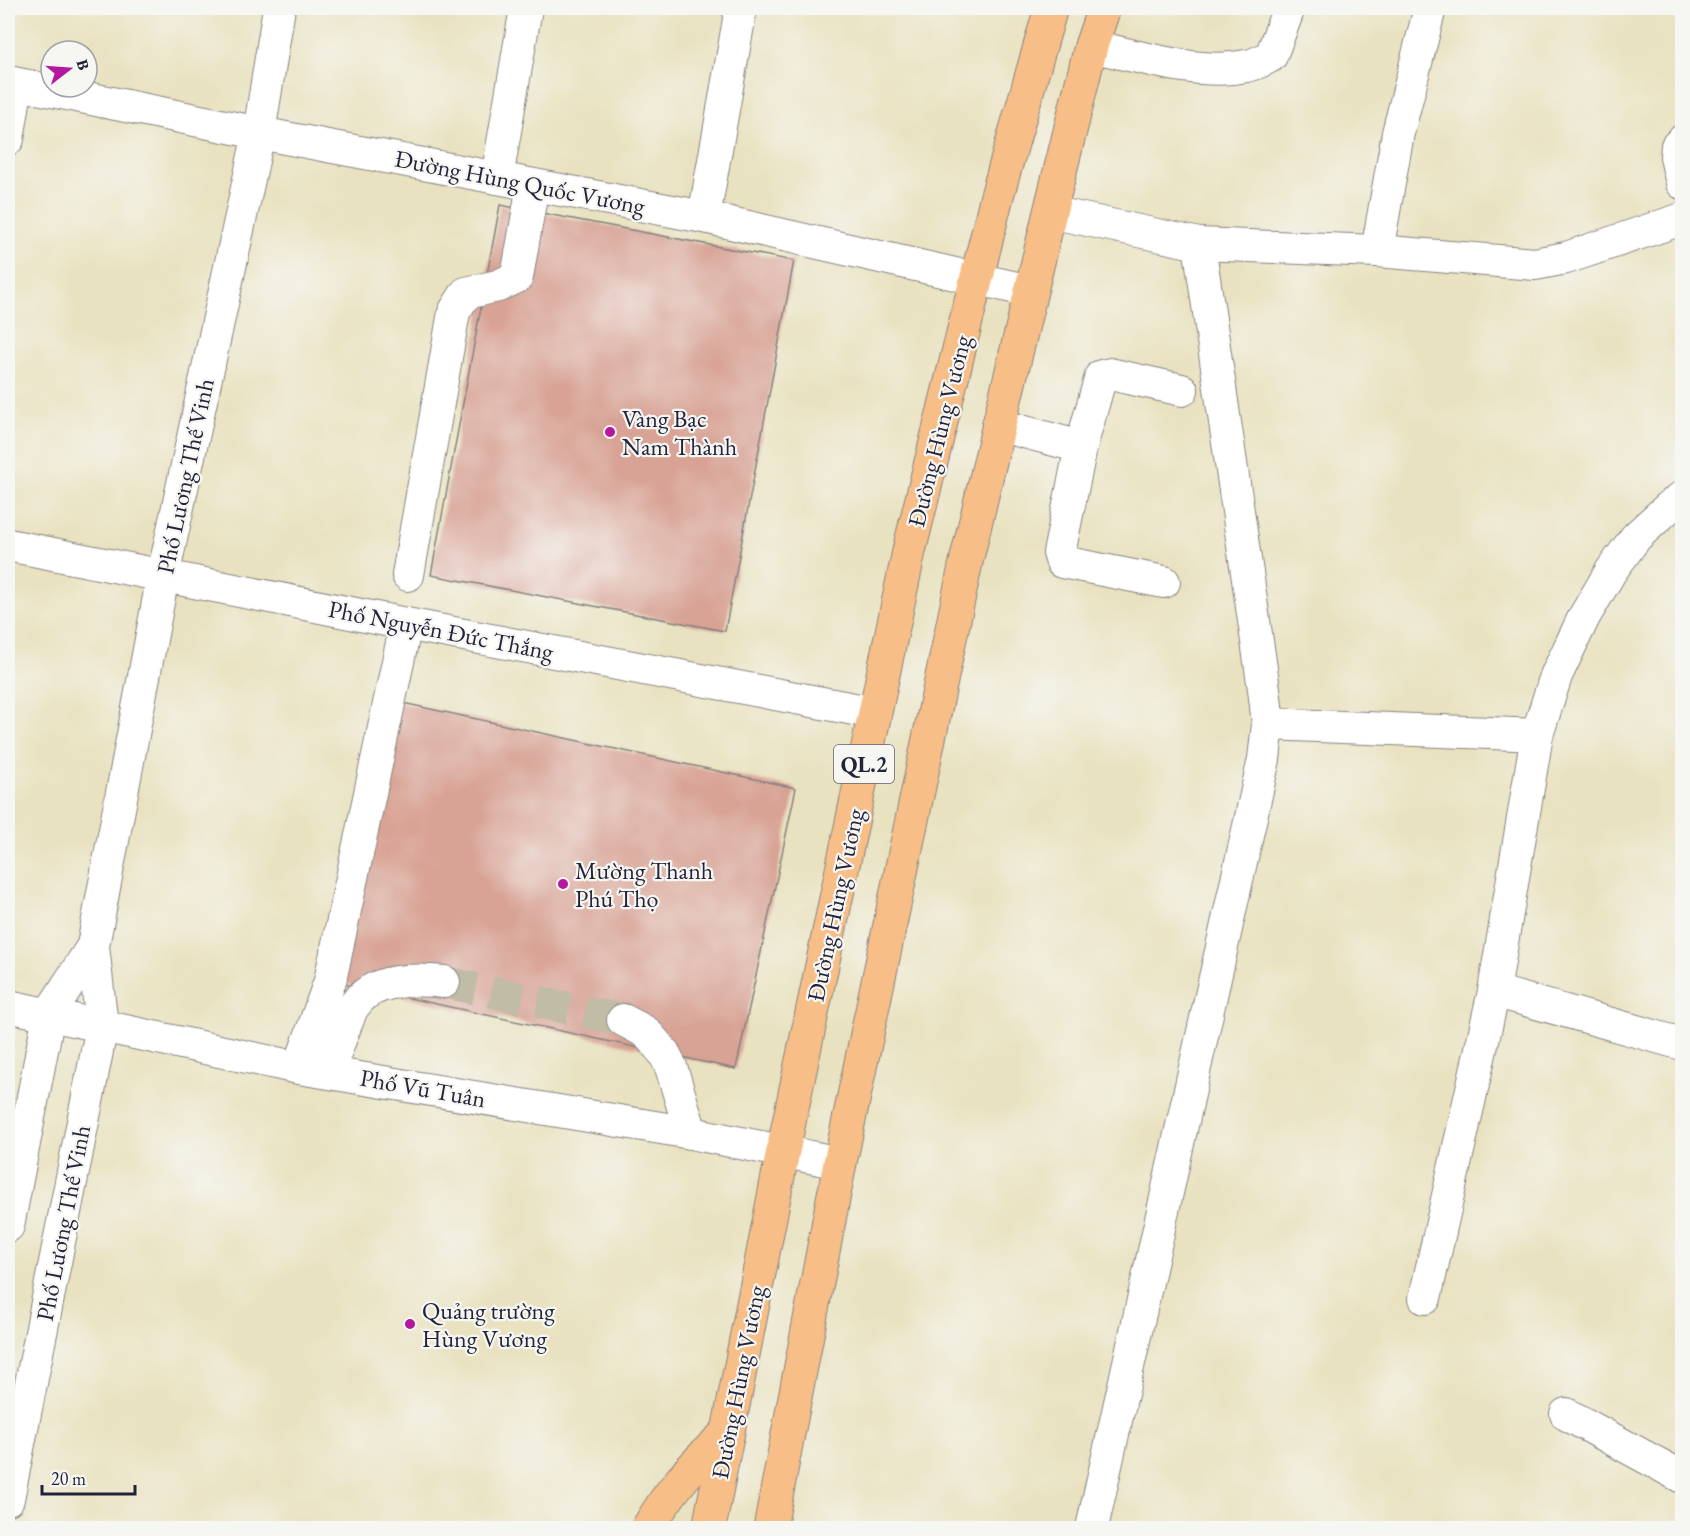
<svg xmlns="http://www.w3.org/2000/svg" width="1690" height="1536" font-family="'EB Garamond',serif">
<rect width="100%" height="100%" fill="#f6f6f2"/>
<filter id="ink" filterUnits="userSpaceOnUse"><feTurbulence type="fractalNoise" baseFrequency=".0167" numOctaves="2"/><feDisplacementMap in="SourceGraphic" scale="12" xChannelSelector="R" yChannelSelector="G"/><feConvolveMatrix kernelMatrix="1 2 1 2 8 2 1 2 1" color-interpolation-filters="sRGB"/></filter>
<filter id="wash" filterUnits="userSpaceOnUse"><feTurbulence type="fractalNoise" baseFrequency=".008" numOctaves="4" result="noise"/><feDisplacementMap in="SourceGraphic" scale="24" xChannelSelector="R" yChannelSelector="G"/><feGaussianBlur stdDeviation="1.35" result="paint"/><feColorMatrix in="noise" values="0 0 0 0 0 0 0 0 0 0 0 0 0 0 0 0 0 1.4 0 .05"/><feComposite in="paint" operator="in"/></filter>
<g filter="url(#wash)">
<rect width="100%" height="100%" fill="#e9e2c0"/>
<g id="blocks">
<g fill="#d8a294">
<path d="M500 205 794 261 725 631 431 575Z"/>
<path d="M389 700 796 788 736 1069 330 981Z"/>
</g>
</g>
</g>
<g filter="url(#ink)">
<use href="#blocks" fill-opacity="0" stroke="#86827e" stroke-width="1.5"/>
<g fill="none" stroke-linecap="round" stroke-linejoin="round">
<path stroke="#c1bca5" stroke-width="32" stroke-dasharray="32 16" stroke-linecap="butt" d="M444 982 623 1020"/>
<defs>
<g id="minor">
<path d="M1091 46C1138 56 1199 76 1246 66 1255 65 1263 60 1271 56L1289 8"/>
<path d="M8 82 259 133 704 217 1030 291"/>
<path d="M8 139 17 84"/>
<path d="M1682 141 1677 146 1676 157 1682 183"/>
<path d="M497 178 526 8"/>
<path d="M1050 212 1199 244 1377 251 1535 264 1566 258 1682 219"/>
<path d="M704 217 741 8"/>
<path d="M1377 251 1398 133 1430 8"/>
<path d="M998 425 1081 447 1101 376 1110 374 1182 390"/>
<path d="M1081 447 1059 553 1062 562 1164 582"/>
<path d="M8 545 406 624 875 713"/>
<path d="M408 575 454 312 466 293 498 286 517 277 533 185"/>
<path d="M1268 724 1537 735"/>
<path d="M1494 991 1682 1044"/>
<path d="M8 1006 299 1068 691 1133 840 1163"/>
<path d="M623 1020 646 1032 664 1053 671 1067 691 1133"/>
<path d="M299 1068 330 981 406 624"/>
<path d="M328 1072C334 1056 340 1040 346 1024 349 1018 350 1011 354 1006 372 978 415 979 444 982"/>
<path d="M8 1226 49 1014 93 946"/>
<path d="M1425 1298 1494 991 1537 735 1556 676 1584 617 1611 571 1636 537 1670 506 1682 497"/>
<path d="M1566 1414 1682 1477"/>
<path d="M8 1499 102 1026 93 946 163 576 259 133 279 8"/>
<path d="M1092 1528 1264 759 1268 724 1264 689 1199 244"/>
</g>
<g id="major">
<path d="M648 1528C671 1488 695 1463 728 1432"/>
<path d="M709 1528 783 1151 909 551 997 196 1051 8"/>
<path d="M770 1528 840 1163 966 562 1050 212 1091 46 1104 8"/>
</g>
</defs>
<use href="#minor" stroke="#86827e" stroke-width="34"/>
<use href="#major" stroke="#86827e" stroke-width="35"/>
<use href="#minor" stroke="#fff" stroke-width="32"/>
<use href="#major" stroke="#f7be88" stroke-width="33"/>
</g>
</g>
<g fill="#b5179e" stroke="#f6f6f2" stroke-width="2">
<circle cx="610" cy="432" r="6"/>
<circle cx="563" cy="884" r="6"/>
<circle cx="410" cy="1324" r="6"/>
</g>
<g text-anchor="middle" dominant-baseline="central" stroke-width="4.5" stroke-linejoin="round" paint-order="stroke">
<rect fill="#f6f6f2" stroke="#626272" stroke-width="1.5" x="834" y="745" width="60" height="38" rx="4.5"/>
<g font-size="22" font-weight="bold" fill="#22223b">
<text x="864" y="764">QL.2</text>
</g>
<g font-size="24" fill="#22223b" stroke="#f6f6f2">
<text transform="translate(520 182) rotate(11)">Đường Hùng Quốc Vương</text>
<text transform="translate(939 431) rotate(-76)">Đường Hùng Vương</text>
<text transform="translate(185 476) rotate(-78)">Phố Lương Thế Vinh</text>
<text transform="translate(441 630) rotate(11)">Phố Nguyễn Đức Thắng</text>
<text transform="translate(835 905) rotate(-78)">Đường Hùng Vương</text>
<text transform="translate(423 1088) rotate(10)">Phố Vũ Tuân</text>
<text transform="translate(63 1223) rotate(-79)">Phố Lương Thế Vinh</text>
<text transform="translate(738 1382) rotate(-79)">Đường Hùng Vương</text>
</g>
<g font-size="24" fill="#22223b" stroke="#f6f6f2" text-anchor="start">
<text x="622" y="418">Vàng Bạc<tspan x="622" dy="28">Nam Thành</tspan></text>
<text x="575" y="870">Mường Thanh<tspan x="575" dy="28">Phú Thọ</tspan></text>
<text x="422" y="1310">Quảng trường<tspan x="422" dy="28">Hùng Vương</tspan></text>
</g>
</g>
<rect width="1690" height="1536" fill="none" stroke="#f6f6f2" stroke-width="30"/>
<g transform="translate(69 69) rotate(73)"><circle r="28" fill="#f6f6f2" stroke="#a1a1a9" stroke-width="1.5"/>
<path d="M0-4.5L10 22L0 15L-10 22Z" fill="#b5179e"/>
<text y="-9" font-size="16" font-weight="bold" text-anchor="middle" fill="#22223b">B</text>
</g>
<path d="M42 1485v9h93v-9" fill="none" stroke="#22223b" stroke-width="3"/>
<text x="51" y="1485" font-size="18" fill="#22223b" stroke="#f6f6f2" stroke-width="4.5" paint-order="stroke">20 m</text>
</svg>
